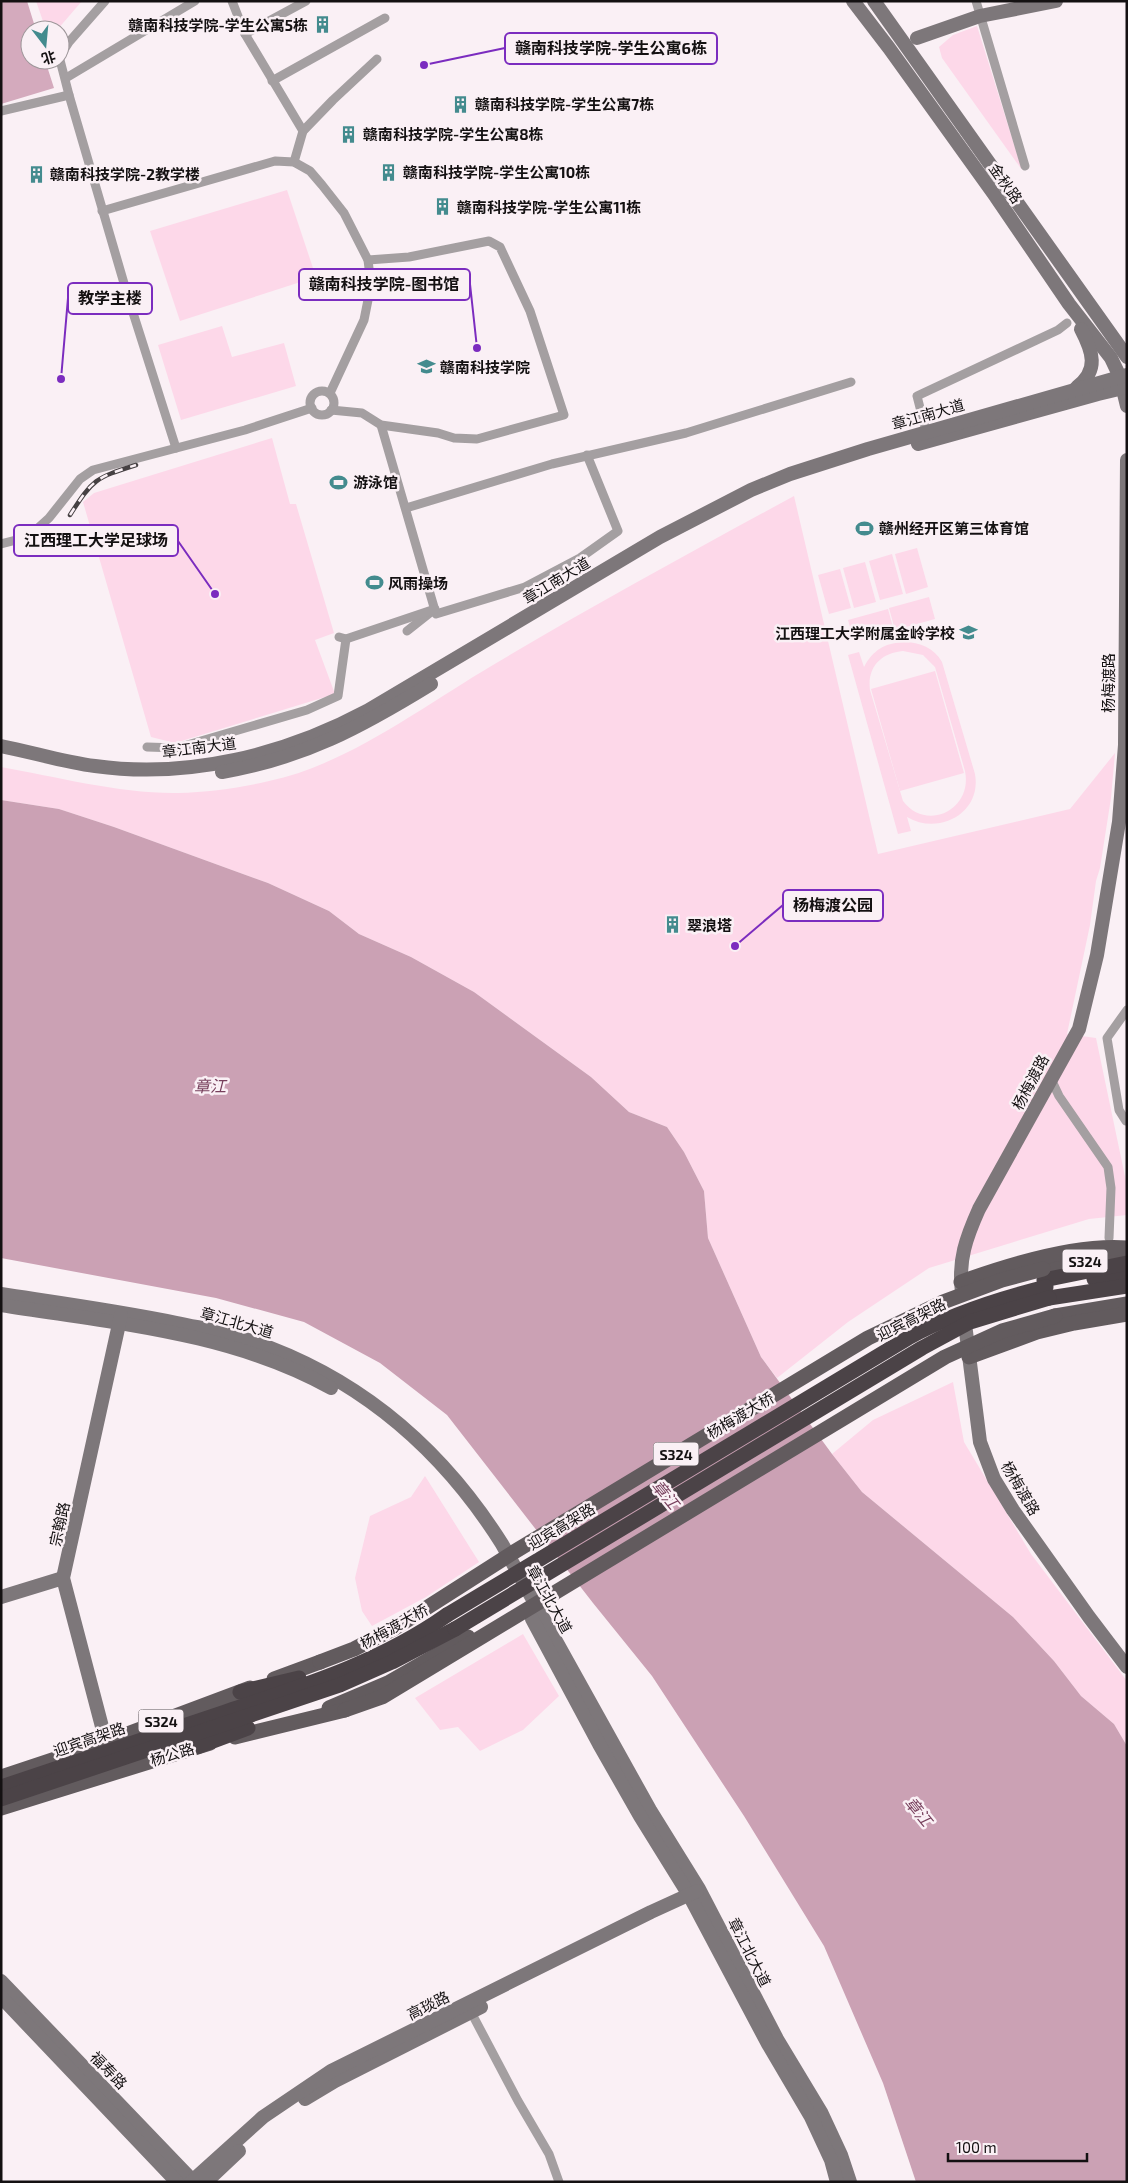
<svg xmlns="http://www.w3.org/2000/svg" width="1128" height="2183" font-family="'Exo 2','Noto Sans SC',sans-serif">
<rect width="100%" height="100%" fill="#faf0f5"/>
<g fill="#fdd8e9" fill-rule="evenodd">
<path d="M36 1H82L57 30H46Z"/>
<path d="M977 26 1022 170 942 58 939 47 953 35Z"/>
<path d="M287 190 316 277 180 321 150 231Z"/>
<path d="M222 326 232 357 284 343 296 386 181 420 158 345Z"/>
<path d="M272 438 290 504H296L334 633 315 640 335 694 175 743 151 737 83 502 94 493Z"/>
<path d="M794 496 878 854 1070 809 1115 753 1111 798 1100 868 1096 881 1090 925 1067 1034 1096 1038 1127 1186V1215L1089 1219 929 1268 848 1322 777 1378 761 1357 708 1238 704 1191 684 1152 667 1127 629 1112 591 1077 474 992 411 957 359 934 329 911 268 883 114 827 59 809 1 800V767C58 777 121 794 178 793 208 792 240 788 269 781 347 765 425 705 493 665 592 606 693 551 794 496Z"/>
<path d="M917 548 928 587 906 594 895 554Z"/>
<path d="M892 554 903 594 880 600 869 561Z"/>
<path d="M865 562 876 602 854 608 843 568Z"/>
<path d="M840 569 851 608 829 614 818 575Z"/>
<path d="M929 597 935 619 895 630 889 608Z"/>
<path d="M888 609 894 631 854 642 848 620Z"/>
<path d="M904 642C920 642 934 648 942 662L975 774C982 813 939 836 907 817L911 831 898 834 848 655 859 652 864 667C873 650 885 643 904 642ZM903 651 923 655 935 667 965 771C973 810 926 832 903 801L870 690C867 667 881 653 903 651Z"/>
<path d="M935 671 964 773 900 791 871 689Z"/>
<path d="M953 1382 964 1442 1031 1554 1127 1681V1746L1114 1724 1081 1696 1054 1661 1013 1617 862 1492 832 1454 873 1420Z"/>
<path d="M425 1476 479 1562 426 1597 372 1626 362 1611 355 1578 370 1516 411 1497Z"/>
<path d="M523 1634 559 1696 523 1730 480 1751 458 1727 440 1730 415 1698Z"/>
</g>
<path fill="#d4aabd" d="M1 1H27L36 30H30V60H45L54 88 1 104Z"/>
<path fill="#cba1b4" d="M1 800 59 809 114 827 268 883 329 911 359 934 411 957 474 992 591 1077 629 1112 667 1127 684 1152 704 1191 708 1238 761 1357 832 1454 862 1492 1013 1617 1054 1661 1081 1696 1114 1724 1127 1746V2182H916L883 2083 824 1946 744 1816 652 1676 593 1603 447 1415 380 1363 304 1322 216 1298 1 1258Z"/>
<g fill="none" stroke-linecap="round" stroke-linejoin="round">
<g stroke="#a49fa1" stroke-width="9">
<path d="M232 1 245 34 303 131 294 162"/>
<path d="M976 1 1025 166"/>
<path d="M245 34 306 1"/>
<path d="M60 56 69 42 105 1"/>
<path d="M60 60 69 95"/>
<path d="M66 78 195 1"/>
<path d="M272 81 385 18"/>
<path d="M1 111 69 95 128 297 176 448"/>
<path d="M303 131 333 100 377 59"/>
<path d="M102 211 275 161 294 162 310 171 322 185 344 213 368 260 371 285 364 320 330 393"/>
<circle cx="322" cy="403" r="12"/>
<path d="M331 410 362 413 381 425 438 433 454 438 477 439 564 415 530 311 500 247 489 241 409 257 368 260"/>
<path d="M381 425 436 614 525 587 580 558 618 531 587 455"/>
<path d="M927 435 917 396 1058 330 1067 323"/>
<path d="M406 508 552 464 686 433 851 382"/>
<path d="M1 544 28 537 49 518 80 479 93 470 245 430 312 408"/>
<path d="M407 631 431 612"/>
<path d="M339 637 346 639 435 609"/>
<path d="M147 747 177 748 307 710 338 696 346 639"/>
<path d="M1051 1079 1059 1096 1108 1167 1111 1188 1109 1238"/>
<path d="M1126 1121 1119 1110 1107 1038 1127 1010"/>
<path d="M471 2012 518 2101 549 2154 559 2182"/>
</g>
<g stroke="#7d777a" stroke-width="14">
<path d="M853 1 889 48 996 197 1069 304 1111 358 1120 377 1127 406"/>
<path d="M874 1 1127 357"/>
<path d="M917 38 980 16 1056 1"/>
<path d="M1077 387C1099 370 1093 352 1081 329"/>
<path d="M918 444 1098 394 1127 387"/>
<path d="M1 746C32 752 63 762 95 766 188 779 285 755 367 711L660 537 751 490 790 474 868 449 1127 375"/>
<path d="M222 772C304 758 361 727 431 684"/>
<path d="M962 1292C958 1260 966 1238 979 1209L1079 1029 1097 955 1119 822 1125 745 1127 460"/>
<path d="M1 1294C60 1303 119 1311 177 1323 194 1327 212 1329 229 1334 347 1368 437 1441 502 1544L650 1810 699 1889 777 2039 821 2112 841 2155 850 2182"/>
<path d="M1 1305C112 1323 231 1332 331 1388"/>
<path d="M964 1316 980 1442 994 1479 1013 1510 1089 1617 1127 1667"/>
<path d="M1 1597 63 1578"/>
<path d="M532 1619 599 1744 640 1816 689 1895 768 2044 811 2117 831 2160 837 2182"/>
<path d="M106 1742 63 1578 121 1315"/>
<path d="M1 1981 194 2182"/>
<path d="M1 1997 177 2182"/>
<path d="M305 2099 335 2081 481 2007"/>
<path d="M191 2182 263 2117 331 2071 651 1912 697 1891"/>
<path d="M206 2182 239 2151"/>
</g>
<g stroke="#625b5e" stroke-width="15">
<path d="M1043 1269 1120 1256"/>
<path d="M961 1282C1008 1265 1077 1244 1127 1248"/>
<path d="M1055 1316 1127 1304"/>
<path d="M969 1357 1037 1332 1074 1323 1127 1314"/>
<path d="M274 1679 320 1662"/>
<path d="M329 1708 388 1683 468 1637"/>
<path d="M235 1737 345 1710"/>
<path d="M1 1777 106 1742 250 1688"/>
<path d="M1 1808 210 1743"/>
</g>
<g stroke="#4b4347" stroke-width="15">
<path d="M1094 1279 1127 1274"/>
<path d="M1044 1280 1127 1263"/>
<path d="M1049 1298 1127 1286"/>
<path d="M240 1692 299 1678"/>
<path d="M197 1747 248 1728"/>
<path d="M1 1787C76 1762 150 1737 225 1712 303 1686 379 1663 447 1615"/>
<path d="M1 1799 340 1685 392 1662 455 1629"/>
</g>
<defs>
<path id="rail" d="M70 515C93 479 95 478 136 465"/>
</defs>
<use href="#rail" stroke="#464143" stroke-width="4.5"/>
<use href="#rail" stroke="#faf0f5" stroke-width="2.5" stroke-dasharray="8" stroke-linecap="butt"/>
<g stroke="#625b5e" stroke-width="15">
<path d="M320 1662 354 1649 395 1628 514 1552 868 1338 943 1302 1002 1280 1043 1269"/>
<path d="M345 1710 382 1697 945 1357 1002 1331 1055 1316"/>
</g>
<g stroke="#4b4347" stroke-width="15">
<path d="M447 1615 908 1338C951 1314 998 1299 1046 1287"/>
<path d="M455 1629 922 1348 970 1322 1049 1298"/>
</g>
</g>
<defs>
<symbol id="building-bare" viewBox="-9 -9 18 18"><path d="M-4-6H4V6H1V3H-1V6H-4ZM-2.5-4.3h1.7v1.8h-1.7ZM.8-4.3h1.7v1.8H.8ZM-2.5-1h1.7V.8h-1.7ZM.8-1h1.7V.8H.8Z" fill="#438b8e" stroke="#faf0f5" stroke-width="2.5" paint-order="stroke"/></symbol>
<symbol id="university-bare" viewBox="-9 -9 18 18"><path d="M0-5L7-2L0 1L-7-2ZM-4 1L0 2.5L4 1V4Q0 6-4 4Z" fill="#438b8e" stroke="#faf0f5" stroke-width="2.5" paint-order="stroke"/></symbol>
<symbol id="stadium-bare" viewBox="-9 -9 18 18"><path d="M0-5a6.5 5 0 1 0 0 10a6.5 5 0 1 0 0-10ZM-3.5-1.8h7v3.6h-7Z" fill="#438b8e" stroke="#faf0f5" stroke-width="2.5" paint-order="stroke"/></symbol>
<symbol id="school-bare" viewBox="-9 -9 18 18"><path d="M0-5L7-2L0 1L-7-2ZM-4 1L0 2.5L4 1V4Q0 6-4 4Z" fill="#438b8e" stroke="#faf0f5" stroke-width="2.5" paint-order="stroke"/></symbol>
</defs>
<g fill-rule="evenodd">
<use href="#building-bare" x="310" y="12" width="25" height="25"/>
<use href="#building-bare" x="448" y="92" width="25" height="25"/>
<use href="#building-bare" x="336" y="122" width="25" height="25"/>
<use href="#building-bare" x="376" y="160" width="25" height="25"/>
<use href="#building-bare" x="24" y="162" width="25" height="25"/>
<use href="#building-bare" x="430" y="194" width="25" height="25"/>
<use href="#university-bare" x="414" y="354" width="25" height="25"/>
<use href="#stadium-bare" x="326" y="470" width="25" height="25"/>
<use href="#stadium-bare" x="852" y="516" width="25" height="25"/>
<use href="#stadium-bare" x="362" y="570" width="25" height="25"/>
<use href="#school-bare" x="956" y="620" width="25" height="25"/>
<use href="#building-bare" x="660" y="912" width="25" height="25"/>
</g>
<g text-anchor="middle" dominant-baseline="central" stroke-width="5" stroke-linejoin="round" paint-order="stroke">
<g fill="#faf0f5" stroke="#595456" stroke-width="1">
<rect x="1062.5" y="1249.5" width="45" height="23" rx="4"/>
<rect x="653.5" y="1442.5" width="45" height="23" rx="4"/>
<rect x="138.5" y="1709.5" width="45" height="23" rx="4"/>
</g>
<g font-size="14" font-weight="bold" fill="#141112">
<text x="1085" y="1261">S324</text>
<text x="676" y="1454">S324</text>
<text x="161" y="1721">S324</text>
</g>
<g font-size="15" font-weight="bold" fill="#141112" stroke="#faf0f5" text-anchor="start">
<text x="308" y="25" text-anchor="end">赣南科技学院-学生公寓5栋</text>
<text x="475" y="104">赣南科技学院-学生公寓7栋</text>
<text x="363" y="134">赣南科技学院-学生公寓8栋</text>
<text x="403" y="172">赣南科技学院-学生公寓10栋</text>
<text x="50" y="174">赣南科技学院-2教学楼</text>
<text x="457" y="207">赣南科技学院-学生公寓11栋</text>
<text x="440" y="367">赣南科技学院</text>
<text x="353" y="482">游泳馆</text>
<text x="879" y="528">赣州经开区第三体育馆</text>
<text x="388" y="583">风雨操场</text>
<text x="955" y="633" text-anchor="end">江西理工大学附属金岭学校</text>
<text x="687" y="925">翠浪塔</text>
</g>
<g font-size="15" fill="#141112" stroke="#faf0f5">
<text transform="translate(1006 183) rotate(55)">金秋路</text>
<text transform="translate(928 414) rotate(-16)">章江南大道</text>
<text transform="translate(556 580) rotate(-31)">章江南大道</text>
<text transform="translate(1108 683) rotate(-90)">杨梅渡路</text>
<text transform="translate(199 747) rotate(-7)">章江南大道</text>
<text transform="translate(1030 1082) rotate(-62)">杨梅渡路</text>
<text transform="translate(911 1319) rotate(-27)">迎宾高架路</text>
<text transform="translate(237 1322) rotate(16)">章江北大道</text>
<text transform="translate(740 1415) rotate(-31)">杨梅渡大桥</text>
<text transform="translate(1021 1488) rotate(59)">杨梅渡路</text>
<text transform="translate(59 1524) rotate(-78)">宗翰路</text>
<text transform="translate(561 1526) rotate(-31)">迎宾高架路</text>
<text transform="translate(550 1599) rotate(61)">章江北大道</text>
<text transform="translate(394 1626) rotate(-29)">杨梅渡大桥</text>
<text transform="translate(89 1739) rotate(-19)">迎宾高架路</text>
<text transform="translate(172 1754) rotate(-17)">杨公路</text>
<text transform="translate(750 1952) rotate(63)">章江北大道</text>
<text transform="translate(428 2005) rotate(-26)">高琰路</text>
<text transform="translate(109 2070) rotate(46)">福寿路</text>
</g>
<g font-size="16" font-style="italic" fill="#773f5c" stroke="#faf0f5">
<text x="210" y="1085">章江</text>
<text transform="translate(666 1494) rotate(51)">章江</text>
<text transform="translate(919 1811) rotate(51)">章江</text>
</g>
</g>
<path fill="none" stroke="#7b2cbf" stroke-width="2" d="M424 65L505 48M477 348L470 284M61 379L68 298M215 594L178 541M735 946L783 905"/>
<g fill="#7b2cbf" stroke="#faf0f5" stroke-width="2">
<circle cx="424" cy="65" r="5"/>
<circle cx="477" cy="348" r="5"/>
<circle cx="61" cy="379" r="5"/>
<circle cx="215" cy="594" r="5"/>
<circle cx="735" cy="946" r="5"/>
</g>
<g fill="#faf0f5" stroke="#7b2cbf" stroke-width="2">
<rect x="505" y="33" width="212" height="31" rx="5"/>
<rect x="299" y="269" width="171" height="31" rx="5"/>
<rect x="68" y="283" width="84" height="31" rx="5"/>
<rect x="14" y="525" width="164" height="31" rx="5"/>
<rect x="783" y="890" width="100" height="31" rx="5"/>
</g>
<g font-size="16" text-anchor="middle" font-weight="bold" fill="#141112">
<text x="611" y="54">赣南科技学院-学生公寓6栋</text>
<text x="384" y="290">赣南科技学院-图书馆</text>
<text x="110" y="304">教学主楼</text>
<text x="96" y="546">江西理工大学足球场</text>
<text x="833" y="911">杨梅渡公园</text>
</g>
<rect width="1128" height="2183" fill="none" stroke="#141112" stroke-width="5"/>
<g transform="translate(45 45) rotate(164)"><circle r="24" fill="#faf0f5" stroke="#9e979a"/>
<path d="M0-4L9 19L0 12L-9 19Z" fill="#438b8e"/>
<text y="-8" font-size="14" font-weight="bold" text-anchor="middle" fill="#141112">北</text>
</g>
<path d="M948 2153v8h139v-8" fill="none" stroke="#141112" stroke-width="2.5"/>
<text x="956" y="2153" font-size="15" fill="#141112" stroke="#faf0f5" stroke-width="4" paint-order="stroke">100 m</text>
</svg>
